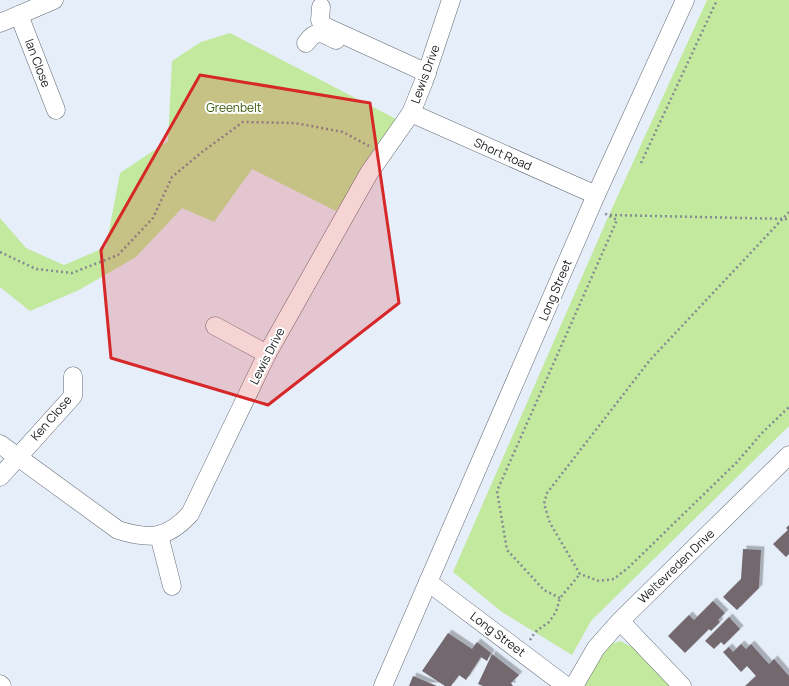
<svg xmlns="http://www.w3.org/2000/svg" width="789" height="686" font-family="Manrope,sans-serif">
<defs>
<filter id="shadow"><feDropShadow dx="3.5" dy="-3.5" stdDeviation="0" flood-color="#0004"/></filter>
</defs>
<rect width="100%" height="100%" fill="#e6eef9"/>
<g fill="#c2e99d">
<path d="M707 0H789V426L591 621 572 655 502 612 453 572 609 215Z"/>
<path d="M230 33 396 119 336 211 252 169 214 222 182 208 136 257 79 290 30 311 0 287V218L26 248 64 265 106 247 120 173 168 141 172 61 201 42Z"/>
<path d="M620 641 632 647 672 686H584L606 649 609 645Z"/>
</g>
<g fill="#72676e" filter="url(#shadow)">
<path d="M789 525V554L786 557 773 544 788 530 786 528Z"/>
<path d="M743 549 761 550 759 588 737 610 723 597 741 579Z"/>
<path d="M713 601 725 613 718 620 720 622 711 631 709 629 685 653 668 636 689 615 694 620Z"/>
<path d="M729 617 740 629 724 645 721 642 714 649 705 641Z"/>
<path d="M448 633 472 649 477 642 491 653 487 661 481 657 466 680 459 675 451 686H445L422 671Z"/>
<path d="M741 644 746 649 751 644 769 664 774 659 789 676V686H745L756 676 747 666 741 672 723 652 729 647 733 652Z"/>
<path d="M492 654 519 675 511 683 513 686H483L478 684Z"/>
<path d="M413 676 437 686H409Z"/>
</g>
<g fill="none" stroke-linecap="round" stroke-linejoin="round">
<defs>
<g id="minor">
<path d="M321 7 320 20 324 26 427 73"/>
<path d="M19 15 56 110"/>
<path d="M0 23 54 0"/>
<path d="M306 43C317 28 322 33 336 40"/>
<path d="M411 113 596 195"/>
<path d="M215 326 267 354"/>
<path d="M0 444 118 530C150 540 167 539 190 514L267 354 369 173 411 113 424 81 451 0"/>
<path d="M0 477 73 396V376"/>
<path d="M159 535 172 586"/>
<path d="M428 582 566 686"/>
<path d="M620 621 682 686"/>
<path d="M0 684 2 686"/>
<path d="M383 686 596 195 685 0"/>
<path d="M574 686 596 648 620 621 789 455"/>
</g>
</defs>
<use href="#minor" stroke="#626972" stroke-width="19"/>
<g stroke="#858b92" stroke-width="2.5" stroke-dasharray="2 3" stroke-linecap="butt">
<path d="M641 163 717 0"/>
<path d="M789 212 650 360 547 493 544 504 550 523 580 574 599 581 614 579 629 567 737 462 762 433 789 407"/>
<path d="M610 215 789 219"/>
<path d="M0 252 36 269 72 273 118 255 153 218 172 177 202 152 243 122 295 123 343 132 369 146"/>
<path d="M560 598 544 590 507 550 497 491 617 220 604 213"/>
<path d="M530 640 535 632 549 622 556 612 560 598 580 574"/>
</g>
<use href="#minor" stroke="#fff" stroke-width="18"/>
</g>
<path fill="#d62828" fill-opacity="0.2" stroke="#d62828" stroke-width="3" stroke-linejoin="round" d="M200 75 370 103 399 303 268 405 111 358 101 250Z"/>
<g text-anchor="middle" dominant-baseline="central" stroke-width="4" stroke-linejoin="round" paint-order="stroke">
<g font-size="12" fill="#181b1e" stroke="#fff">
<text transform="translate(38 63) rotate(69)">Ian Close</text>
<text transform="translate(425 74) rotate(-70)">Lewis Drive</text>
<text transform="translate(503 154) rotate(24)">Short Road</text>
<text transform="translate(555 290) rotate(-67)">Long Street</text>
<text transform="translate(267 356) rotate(-63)">Lewis Drive</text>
<text transform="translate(51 418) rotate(-49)">Ken Close</text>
<text transform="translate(676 566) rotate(-44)">Weltevreden Drive</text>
<text transform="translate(498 634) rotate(37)">Long Street</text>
</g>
<g font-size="12" fill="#345500" stroke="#fff">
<text x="234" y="107">Greenbelt</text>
</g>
</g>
</svg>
